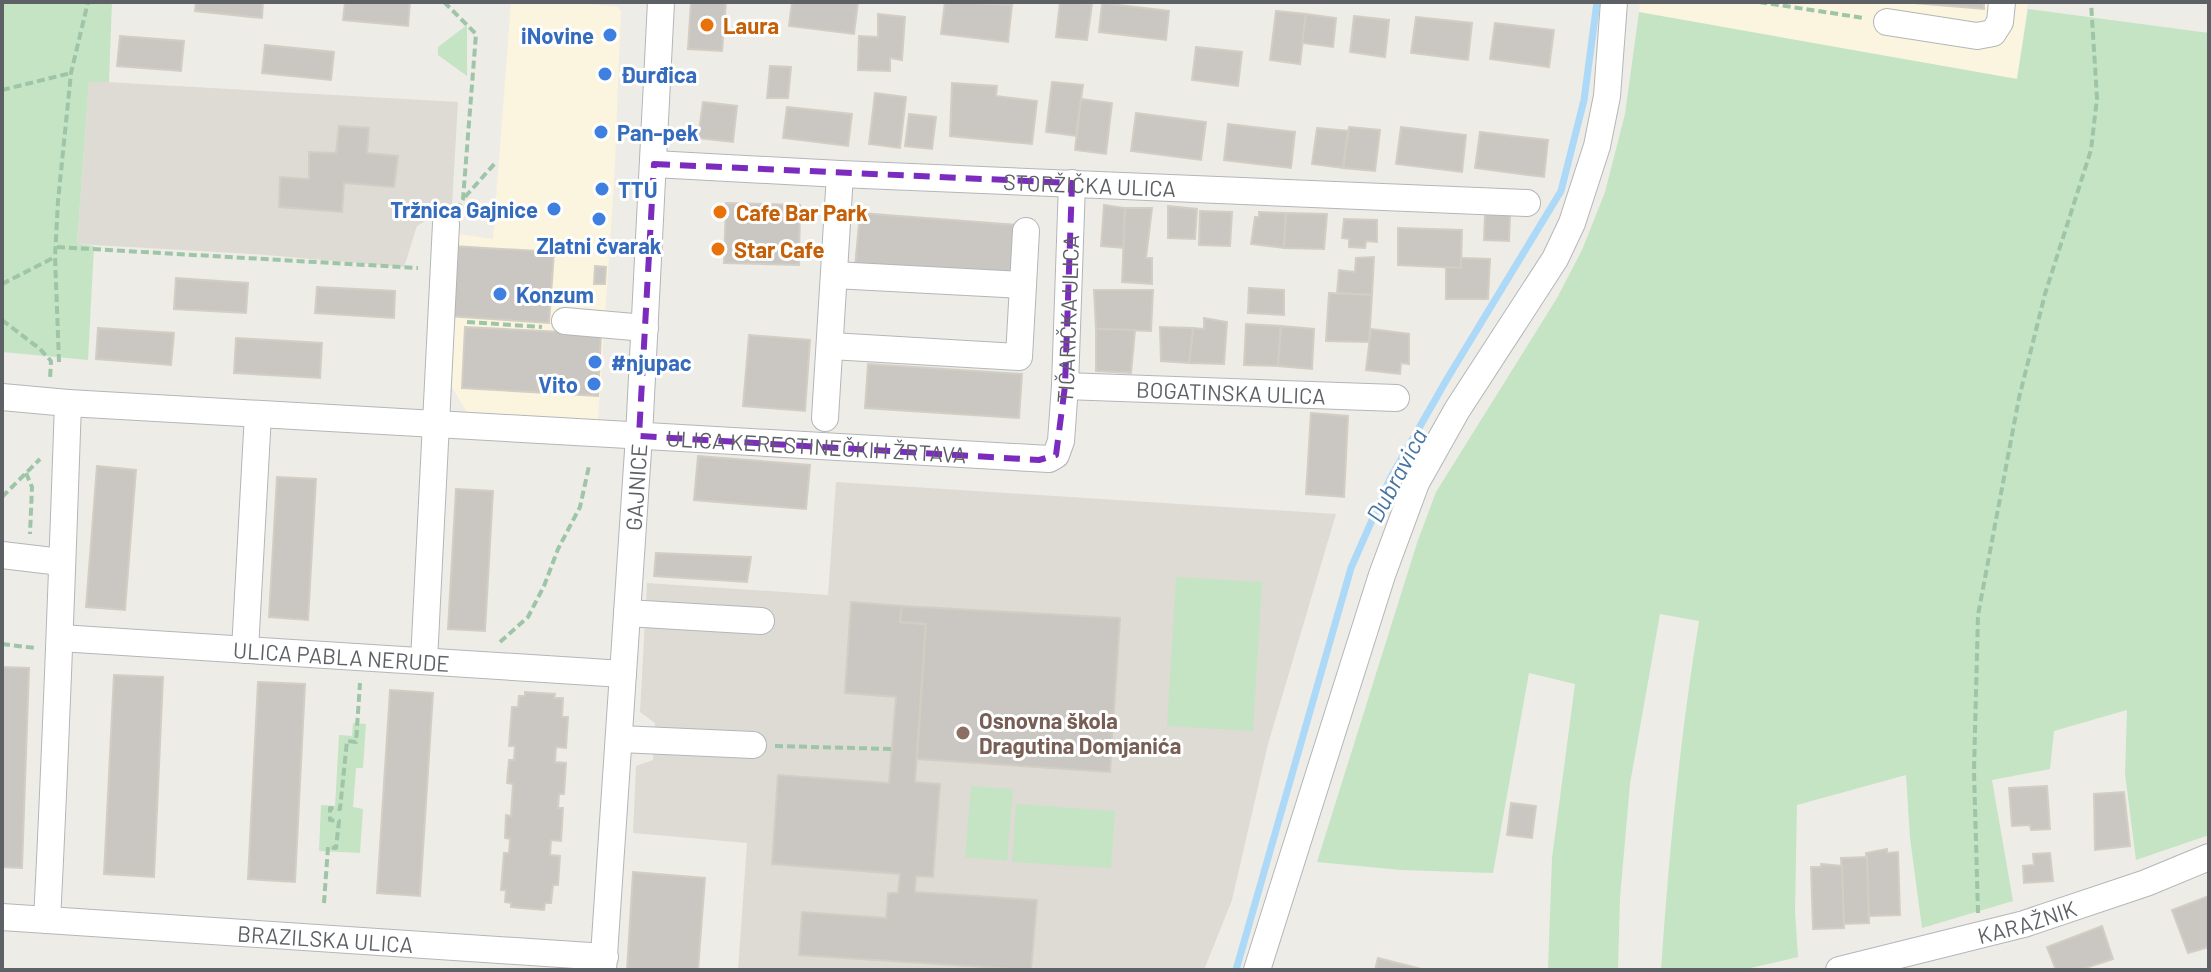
<svg xmlns="http://www.w3.org/2000/svg" width="2211" height="972" font-family="Barlow,sans-serif">
<rect width="100%" height="100%" fill="#eeece6"/>
<g fill="#fbf4de">
<path d="M511 2H573L618 7 621 11 614 184 598 420 467 412 450 384 453 238 459 234 493 239Z"/>
<path d="M1640 2H2028L2017 79 1676 20 1639 12Z"/>
</g>
<g fill="#dedbd4">
<path d="M89 81 458 102 452 205 417 226 404 267 253 254 77 244Z"/>
<path d="M836 482 1336 514 1268 744 1232 900 1204 970H738L747 843 633 833 636 766 653 760 655 723 640 712 647 583 828 595Z"/>
</g>
<g fill="#c5e4c4">
<path d="M2 2H112L109 82H89L77 244 94 246 88 360 2 352Z"/>
<path d="M2028 9 2209 33V835L2136 860 2125 774 2127 710 2054 731 2050 769 1992 780 2013 901 1922 928 1910 838 1906 775 1797 805 1795 911 1798 957 1742 970H1661C1669 852 1680 738 1699 621L1660 614 1630 784 1620 898 1618 970H1548L1552 858 1575 684 1529 673 1493 873 1401 870 1317 862 1417 543 1436 492 1557 298 1582 250 1605 192 1625 114 1639 12 2017 79Z"/>
<path d="M467 25V76L438 55V47Z"/>
<path d="M1176 577 1262 582 1253 731 1167 726Z"/>
<path d="M353 723 366 724 363 768H356L353 807 363 809 360 853 319 851 321 805 335 806 339 735 352 736Z"/>
<path d="M971 786 1013 789 1007 861 965 857Z"/>
<path d="M1016 804 1115 811 1111 868 1012 862Z"/>
</g>
<g fill="none" stroke-linecap="round" stroke-linejoin="round">
<path stroke="#acd9f8" stroke-width="7" d="M1236 970 1351 568 1391 477 1447 379 1561 191 1584 100 1597 2"/>
</g>
<g fill="#cac7c2" stroke="#d3cec4" stroke-width="2">
<path d="M196 2H263L262 18 195 11Z"/>
<path d="M345 2H410L408 26 343 20Z"/>
<path d="M691 2H726L722 51 688 49Z"/>
<path d="M792 2H858L854 34 789 26Z"/>
<path d="M945 2 1012 5 1008 42 941 34Z"/>
<path d="M1060 2 1092 4 1087 40 1056 37Z"/>
<path d="M1902 2H1984V9Z"/>
<path d="M1102 3 1169 11 1166 40 1099 32Z"/>
<path d="M1276 11 1306 14 1300 64 1270 60Z"/>
<path d="M878 14 905 17 902 60 890 58V71L858 70 859 36 878 37Z"/>
<path d="M1306 14 1336 18 1333 47 1302 43Z"/>
<path d="M1354 16 1389 20 1385 57 1350 52Z"/>
<path d="M1416 17 1472 23 1468 60 1411 53Z"/>
<path d="M1495 23 1554 30 1549 67 1490 59Z"/>
<path d="M120 36 184 41 181 71 117 66Z"/>
<path d="M265 45 334 52 331 80 262 73Z"/>
<path d="M1196 47 1242 52 1238 86 1192 80Z"/>
<path d="M770 66 791 67 788 98H767Z"/>
<path d="M1052 82 1083 85 1076 136 1046 132Z"/>
<path d="M952 83 997 86 996 96 1037 101 1032 144 950 136Z"/>
<path d="M875 93 906 97 900 148 869 144Z"/>
<path d="M1081 99 1112 103 1106 154 1075 150Z"/>
<path d="M703 102 737 106 733 142 698 138Z"/>
<path d="M787 107 852 114 848 146 783 138Z"/>
<path d="M1136 113 1206 122 1201 160 1131 151Z"/>
<path d="M909 114 936 117 932 149 905 146Z"/>
<path d="M1228 124 1295 132 1291 168 1224 160Z"/>
<path d="M339 126 369 128 367 153 398 156 394 187 344 183 342 212 279 207 280 177 309 179V152L336 153Z"/>
<path d="M1349 127 1380 130 1375 171 1343 168Z"/>
<path d="M1401 127 1466 135 1462 172 1396 164Z"/>
<path d="M1317 128 1348 131 1343 168 1312 164Z"/>
<path d="M1480 132 1548 140 1544 177 1475 168Z"/>
<path d="M726 203 800 205 799 265 724 263Z"/>
<path d="M1104 205 1125 208 1124 248 1101 246Z"/>
<path d="M1168 206 1197 209 1195 239 1168 238Z"/>
<path d="M1125 208H1152L1146 258H1152V284L1122 282Z"/>
<path d="M1200 211 1232 212 1230 246 1199 245Z"/>
<path d="M1259 212 1286 213 1284 248 1251 244 1255 217H1259Z"/>
<path d="M860 213 1019 225 1016 277 855 267Z"/>
<path d="M1286 213 1327 214 1324 249 1284 248Z"/>
<path d="M1485 214 1510 215 1509 241 1484 240Z"/>
<path d="M1344 219 1377 220V242L1366 241 1365 248 1349 247V239L1342 238Z"/>
<path d="M1398 228 1462 230 1461 268 1398 265Z"/>
<path d="M453 246 554 252 549 323 448 316Z"/>
<path d="M1374 257 1372 295 1337 293 1339 270 1355 272 1356 258Z"/>
<path d="M1461 258 1490 259 1488 299H1446V267L1461 268Z"/>
<path d="M595 266 606 267 605 284H594Z"/>
<path d="M176 278 248 283 246 313 174 309Z"/>
<path d="M317 287 395 291 394 318 315 313Z"/>
<path d="M1249 288 1284 290V315L1248 313Z"/>
<path d="M1094 290H1153L1151 331 1096 329Z"/>
<path d="M1329 293 1372 295 1369 342 1326 341Z"/>
<path d="M1204 318 1227 322 1224 364 1189 363 1193 328 1204 329Z"/>
<path d="M1246 324 1281 326 1278 366 1244 365Z"/>
<path d="M1281 326 1314 329 1312 369 1278 366Z"/>
<path d="M465 327 601 334 598 396 462 388Z"/>
<path d="M1160 327 1193 328 1189 363 1161 361Z"/>
<path d="M98 328 174 333 171 365 96 359Z"/>
<path d="M1096 329 1135 330 1131 373 1096 371Z"/>
<path d="M1371 329 1409 334V364L1401 363 1400 374 1366 370Z"/>
<path d="M749 335 810 340 805 411 743 406Z"/>
<path d="M236 338 322 343 320 378 234 373Z"/>
<path d="M868 364 1022 374 1019 418 865 408Z"/>
<path d="M1311 413 1348 416 1344 497 1306 494Z"/>
<path d="M698 456 810 465 806 509 694 500Z"/>
<path d="M97 466 136 470 125 610 86 607Z"/>
<path d="M277 477 316 479 308 620 269 617Z"/>
<path d="M456 489 493 491 485 631 448 629Z"/>
<path d="M656 553 751 557 747 582 654 576Z"/>
<path d="M851 602 902 606 900 622 926 624 915 782 940 784 933 877 916 876 915 892 1037 900 1031 970 799 955 802 912 886 918 888 893H898L900 874 772 864 778 775 889 783 896 697 845 693Z"/>
<path d="M902 606 1120 618 1110 772 917 759 926 624 900 622Z"/>
<path d="M2 667 29 668 22 868 2 867Z"/>
<path d="M114 675 163 677 154 877 104 874Z"/>
<path d="M258 682 305 684 295 882 248 879Z"/>
<path d="M390 690 433 693 420 896 377 893Z"/>
<path d="M525 692 555 694 554 698H563L562 717H568L566 748 556 747 555 762 566 763 564 794H559L558 808H563L561 841 551 840 550 855 560 856 558 885H553L551 903H545L544 910 511 907V903L505 902 506 890H501L504 853H509L510 839 505 838 506 815 511 816 513 784 507 783 509 760H514L515 746H509L512 707H518L519 696H525Z"/>
<path d="M2047 786 2050 829 2031 830 2030 825 2012 826 2009 788Z"/>
<path d="M2124 792 2130 846 2095 850 2094 794Z"/>
<path d="M1511 803 1536 806 1532 838 1507 835Z"/>
<path d="M1887 849V853L1898 852 1900 915 1869 916 1866 853Z"/>
<path d="M2050 853 2053 881 2024 883 2023 866 2034 865 2033 854Z"/>
<path d="M1867 857 1869 923 1844 924 1841 858Z"/>
<path d="M1821 864 1842 866 1844 928 1813 929 1811 867H1821Z"/>
<path d="M633 872 705 878 698 970H627Z"/>
<path d="M2209 896V947L2188 953 2172 910Z"/>
<path d="M2102 926 2113 959 2079 970H2056L2047 947Z"/>
<path d="M1378 958 1425 970H1375Z"/>
</g>
<g fill="none" stroke-linecap="round" stroke-linejoin="round">
<defs>
<g id="minor">
<path d="M1887 22 1977 36 1993 33 2000 22 2002 2"/>
<path id="s1" d="M654 164 840 174 1527 203"/>
<path d="M834 275 1023 285"/>
<path d="M565 321 645 328"/>
<path d="M831 346 1019 357 1026 231"/>
<path id="s2" d="M1065 386 1396 398"/>
<path id="s3" d="M2 397 68 403 1049 459 1056 455 1061 441 1065 386 1072 183"/>
<path d="M825 418 840 174"/>
<path d="M2 555 61 562"/>
<path d="M627 613 761 621"/>
<path id="s4" d="M60 638 623 674"/>
<path d="M245 650 258 414"/>
<path d="M424 661 446 224"/>
<path d="M620 739 753 745"/>
<path id="s5" d="M2 917 605 957"/>
<path d="M47 920C56 748 62 576 68 403"/>
<path id="s6" d="M603 970 639 436 661 2"/>
<path d="M1257 970 1382 575 1416 483 1457 410 1555 259 1572 223 1597 146 1607 96 1614 2"/>
<path id="s7" d="M1839 970 2024 924 2146 883 2209 857"/>
</g>
</defs>
<use href="#minor" stroke="#b3b6b9" stroke-width="28"/>
<g stroke="#9ec5a8" stroke-width="4" stroke-dasharray="8 4" stroke-linecap="butt">
<path d="M444 2 476 34 463 199 459 206"/>
<path d="M1759 2 1864 18"/>
<path d="M2 90 71 73"/>
<path d="M465 197 496 162"/>
<path d="M57 247 418 268"/>
<path d="M2 284 55 257"/>
<path d="M2 320 40 349 51 361 50 379"/>
<path d="M467 322 542 327"/>
<path d="M59 362 55 257 58 201 71 73 88 2"/>
<path d="M26 473 32 487 30 534"/>
<path d="M2 497 40 459"/>
<path d="M500 642 528 617 544 586 558 549 580 507 589 466"/>
<path d="M2 644 35 648"/>
<path d="M775 746 892 749"/>
<path d="M324 903 328 847 336 848 339 821 330 820V808L340 809 347 741 356 742 360 683"/>
<path d="M1978 913 1974 771 1978 615 2019 398 2045 294 2091 150 2097 98 2091 2"/>
</g>
<use href="#minor" stroke="#fff" stroke-width="26"/>
</g>
<path fill="none" stroke="#7b2cbf" stroke-width="6" stroke-dasharray="16 10" stroke-linejoin="round" d="M654 164 1072 183 1065 386 1056 455 1039 460 639 436Z"/>
<g fill="#e8710a" stroke="#fff" stroke-width="3">
<circle cx="707" cy="25" r="8"/>
<circle cx="720" cy="212" r="8"/>
<circle cx="718" cy="249" r="8"/>
</g>
<g fill="#3f7fe0" stroke="#fff" stroke-width="3">
<circle cx="610" cy="35" r="8"/>
<circle cx="605" cy="74" r="8"/>
<circle cx="601" cy="132" r="8"/>
<circle cx="602" cy="189" r="8"/>
<circle cx="554" cy="209" r="8"/>
<circle cx="599" cy="219" r="8"/>
<circle cx="500" cy="294" r="8"/>
<circle cx="595" cy="362" r="8"/>
<circle cx="594" cy="384" r="8"/>
</g>
<circle fill="#8d6e63" stroke="#fff" stroke-width="3" cx="963" cy="733" r="8"/>
<g text-anchor="middle" dominant-baseline="central" stroke-width="6" stroke-linejoin="round" paint-order="stroke">
<g font-size="22" font-weight="bold" fill="#c56008" stroke="#fff" text-anchor="start">
<text x="723" y="25">Laura</text>
<text x="736" y="212">Cafe Bar Park</text>
<text x="734" y="249">Star Cafe</text>
</g>
<g font-size="22" font-weight="bold" fill="#366cbe" stroke="#fff" text-anchor="start">
<text x="594" y="35" text-anchor="end">iNovine</text>
<text x="621" y="74">Đurđica</text>
<text x="617" y="132">Pan-pek</text>
<text x="618" y="189">TTU</text>
<text x="538" y="209" text-anchor="end">Tržnica Gajnice</text>
<text x="599" y="245" text-anchor="middle">Zlatni čvarak</text>
<text x="516" y="294">Konzum</text>
<text x="611" y="362">#njupac</text>
<text x="578" y="384" text-anchor="end">Vito</text>
</g>
<g font-size="22" fill="#5d6165" stroke="#fff">
<text stroke="none"><textPath href="#s1" startOffset="436">STORŽIČKA ULICA</textPath></text>
<text stroke="none"><textPath href="#s3" startOffset="1194">TIČARIČKA ULICA</textPath></text>
<text stroke="none"><textPath href="#s2" startOffset="166">BOGATINSKA ULICA</textPath></text>
<text stroke="none"><textPath href="#s3" startOffset="816">ULICA KERESTINEČKIH ŽRTAVA</textPath></text>
<text stroke="none"><textPath href="#s6" startOffset="484">GAJNICE</textPath></text>
<text stroke="none"><textPath href="#s4" startOffset="282">ULICA PABLA NERUDE</textPath></text>
<text stroke="none"><textPath href="#s7" startOffset="194">KARAŽNIK</textPath></text>
<text stroke="none"><textPath href="#s5" startOffset="324">BRAZILSKA ULICA</textPath></text>
</g>
<g font-size="22" font-weight="bold" fill="#785e54" stroke="#fff" text-anchor="start">
<text x="979" y="720">Osnovna škola<tspan x="979" dy="25">Dragutina Domjanića</tspan></text>
</g>
<g font-size="24" font-style="italic" fill="#4775a1" stroke="#fff">
<text transform="translate(1396 475) rotate(-62)">Dubravica</text>
</g>
</g>
<rect width="2211" height="972" fill="none" stroke="#5d6165" stroke-width="8"/>
</svg>
